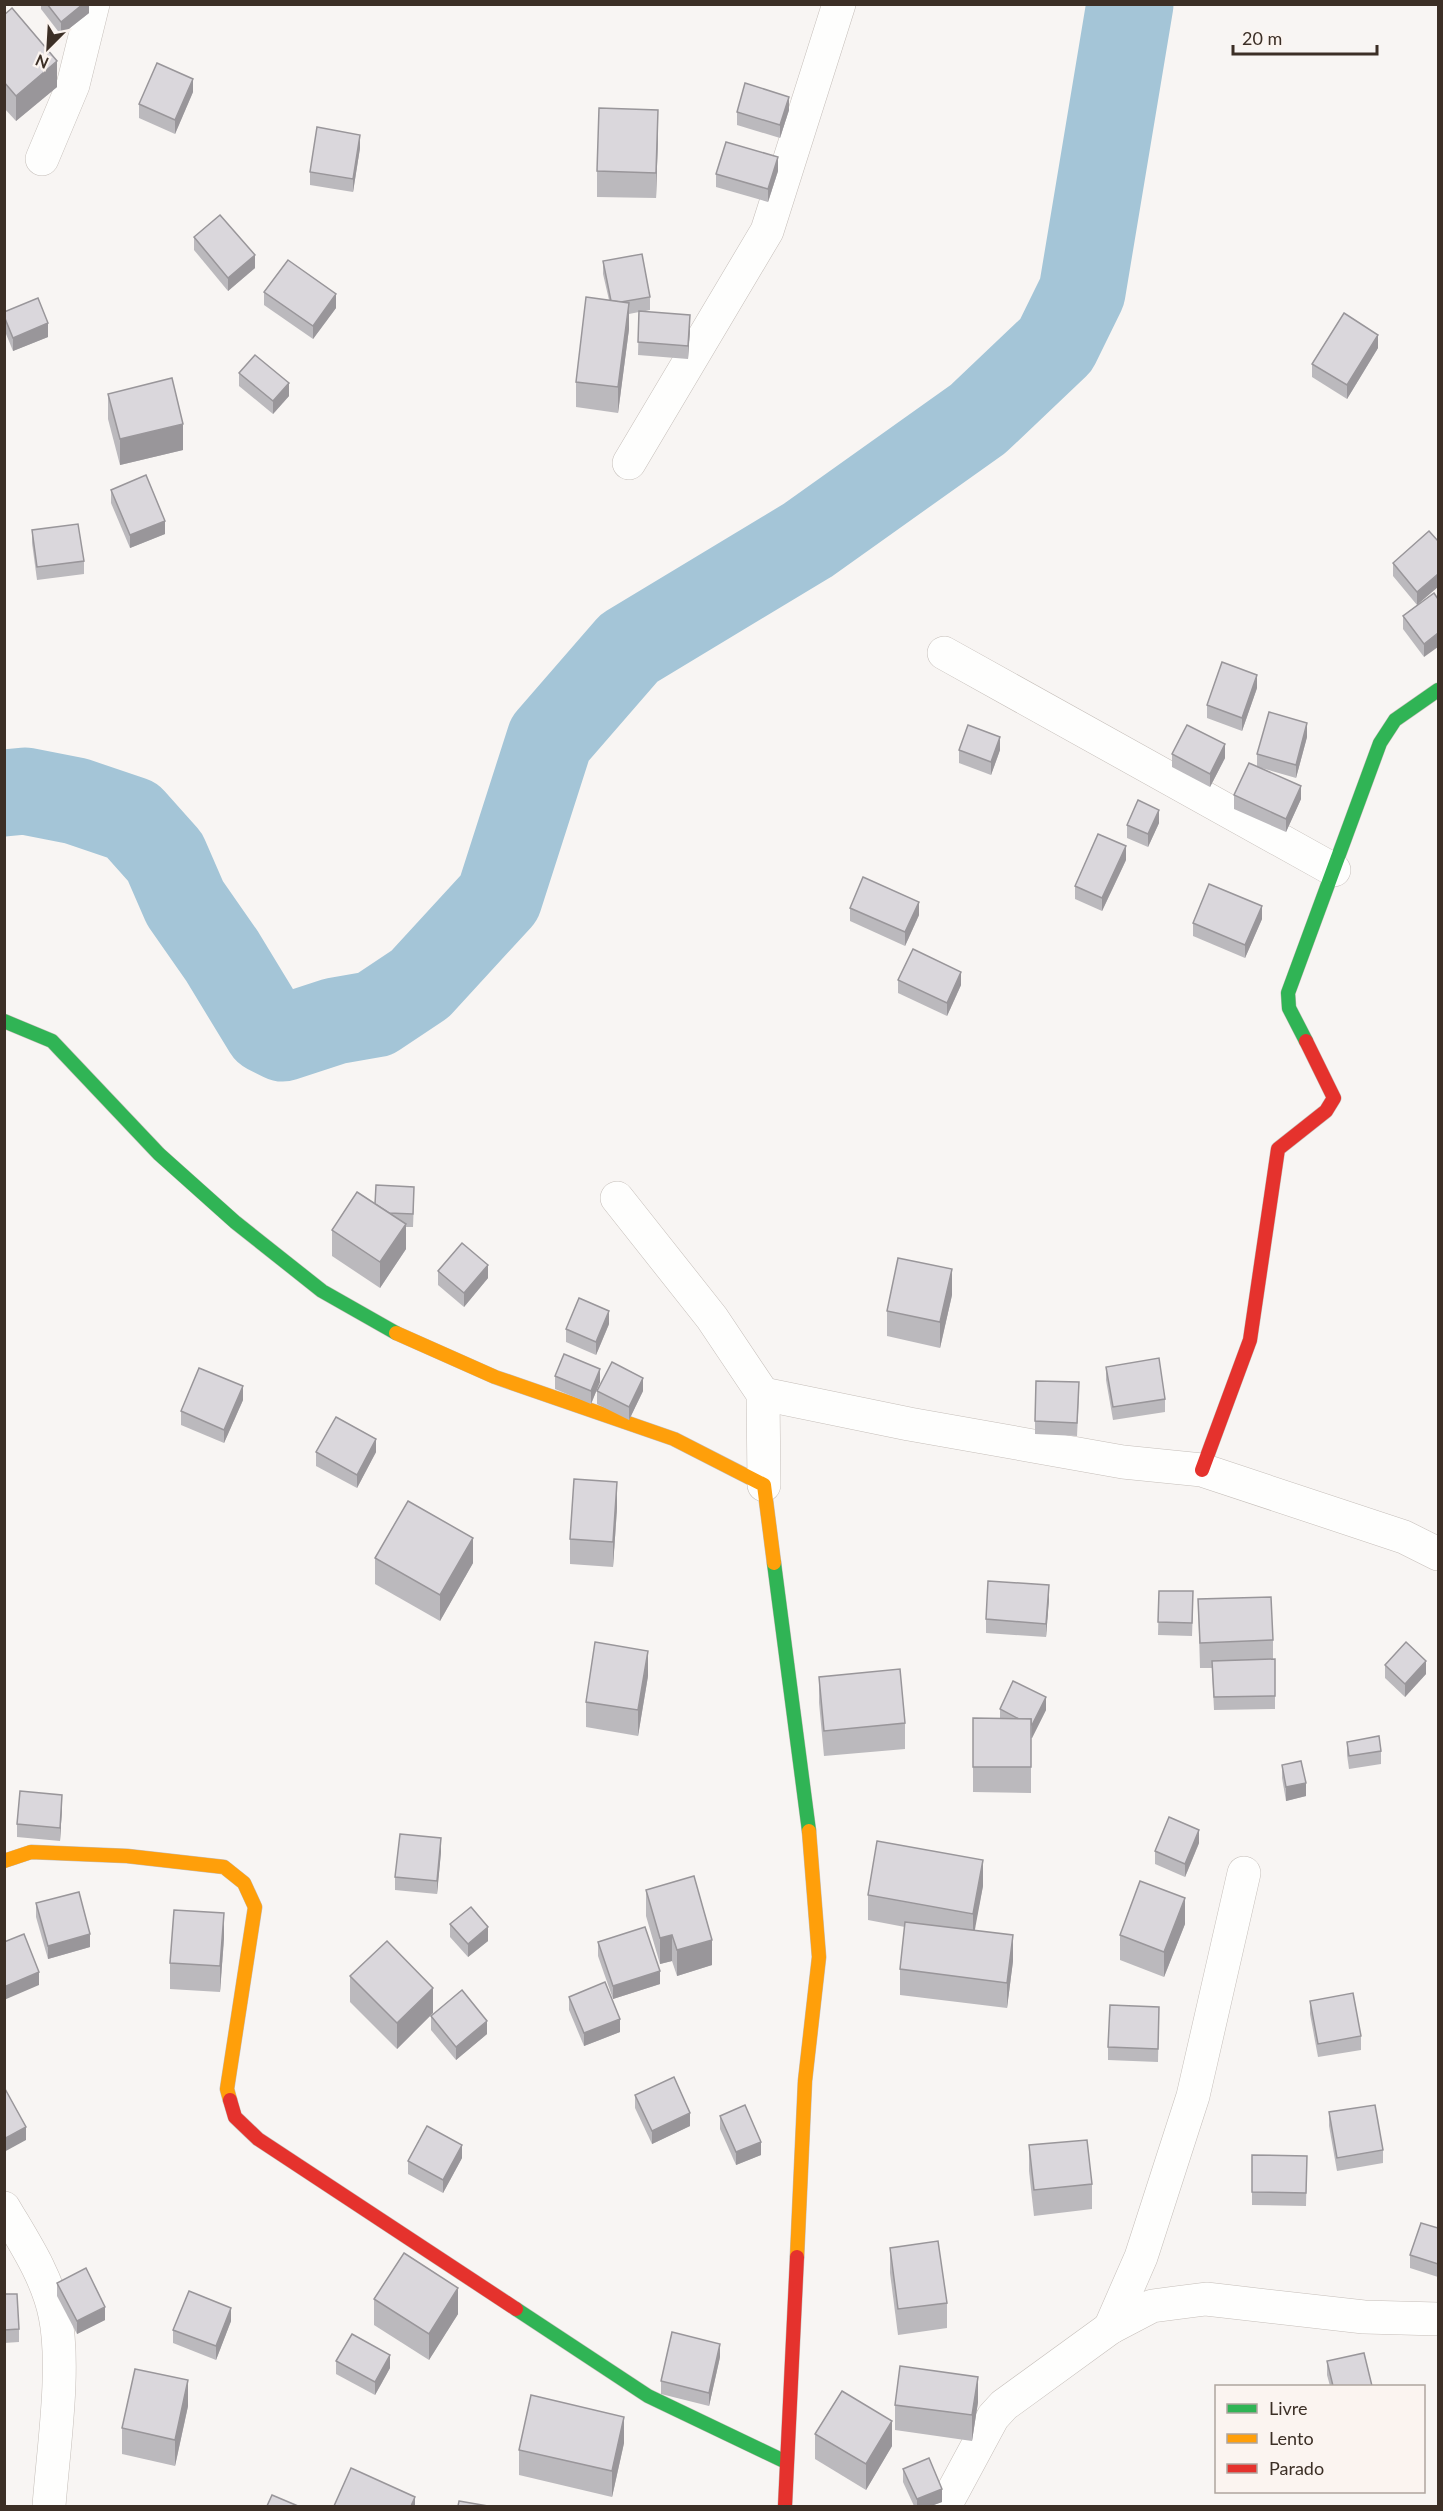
<svg xmlns="http://www.w3.org/2000/svg" width="1443" height="2511" font-family="Lato,sans-serif">
<rect width="100%" height="100%" fill="#f8f5f3"/>
<g fill="none" stroke-linecap="round" stroke-linejoin="round">
<path stroke="#a4c5d7" stroke-width="87" d="M4 793 25 791 76 801 132 820 165 857 185 903 222 956 267 1030 283 1038 335 1021 375 1014 420 984 499 898 550 739 629 648 808 540 978 419 1056 345 1082 292 1130 4"/>
<defs>
<g id="street">
<path d="M42 159 73 85 93 4"/>
<path d="M629 463 767 231 839 4"/>
<path d="M944 653 1334 870"/>
<path d="M617 1198 712 1318 763 1394 764 1485"/>
<path d="M763 1394 909 1424 1123 1462 1202 1470 1404 1537 1438 1554"/>
<path d="M4 2208C24 2242 47 2276 55 2315 66 2367 53 2452 49 2506"/>
<path d="M1110 2328 1141 2257 1193 2096 1244 1873"/>
<path d="M945 2506 993 2417 1004 2405 1110 2328 1152 2306 1206 2299 1364 2317 1438 2319"/>
</g>
<g id="fast">
<path d="M4 1021 52 1041 159 1154 235 1222 322 1291 396 1333"/>
<path d="M1306 1041 1289 1008 1288 993 1380 743 1395 720 1438 690"/>
<path d="M774 1563 809 1831"/>
<path d="M516 2309 648 2396 786 2462"/>
</g>
<g id="slow">
<path d="M396 1333 495 1377 674 1439 764 1485 774 1563"/>
<path d="M4 1861 31 1852 127 1856 224 1867 244 1883 255 1907 227 2089 230 2100"/>
<path d="M797 2257 805 2081 819 1957 809 1831"/>
</g>
<g id="jam">
<path d="M1202 1470 1250 1340 1278 1149 1326 1111 1334 1098 1306 1041"/>
<path d="M230 2100 235 2117 258 2139 516 2309"/>
<path d="M785 2506 797 2257"/>
</g>
</defs>
<use href="#street" stroke="#c5beb9" stroke-width="34"/>
<use href="#fast" stroke="#c5beb9" stroke-width="15"/>
<use href="#slow" stroke="#c5beb9" stroke-width="15"/>
<use href="#jam" stroke="#c5beb9" stroke-width="15"/>
<use href="#street" stroke="#fefefd" stroke-width="33"/>
<use href="#fast" stroke="#30b455" stroke-width="14"/>
<use href="#slow" stroke="#ff9f0a" stroke-width="14"/>
<use href="#jam" stroke="#e5322d" stroke-width="14"/>
</g>
<g fill="#bbb9bd">
<path d="M41 4H89V13L61 35 41 9Z"/>
<path d="M4 15 57 87 16 121 4 108Z"/>
<path d="M193 92 175 134 139 118V104Z"/>
<path d="M789 110 780 138 737 125V112Z"/>
<path d="M658 135 656 198 597 197V171Z"/>
<path d="M360 148 353 192 310 185V172Z"/>
<path d="M778 171 768 202 716 187V174Z"/>
<path d="M194 237 255 268 228 291 194 250Z"/>
<path d="M603 261 650 297V310L641 312 690 328 688 359 638 355 639 312 629 314V329L618 413 576 407V382L609 300 603 274Z"/>
<path d="M264 292 336 308 313 339 264 305Z"/>
<path d="M4 312 48 337 13 351 4 329Z"/>
<path d="M1378 348 1347 399 1312 377V364Z"/>
<path d="M239 373 289 396 273 414 239 386Z"/>
<path d="M108 394 183 450 120 465 108 419Z"/>
<path d="M111 490 165 534 130 548 111 503Z"/>
<path d="M32 530 84 561V574L37 580 32 543Z"/>
<path d="M1429 531 1419 604 1434 593 1424 657 1403 629V616L1417 605 1393 576V563Z"/>
<path d="M1257 688 1242 731 1207 718V705Z"/>
<path d="M1307 737 1296 778 1258 767 1301 799 1286 832 1234 809V795L1257 767V754Z"/>
<path d="M959 750H1000L991 775 959 763Z"/>
<path d="M1172 754 1225 758 1210 787 1172 767Z"/>
<path d="M1159 823 1148 847 1127 838V825Z"/>
<path d="M1126 860 1102 911 1075 899V886Z"/>
<path d="M850 908 919 915 905 946 850 921Z"/>
<path d="M1262 919 1245 958 1193 936V923Z"/>
<path d="M898 980 961 985 947 1016 898 993Z"/>
<path d="M414 1200 413 1227H406V1249L380 1288 332 1256V1230Z"/>
<path d="M438 1271 488 1278 464 1307 438 1285Z"/>
<path d="M952 1295 940 1348 887 1336V1311Z"/>
<path d="M609 1324 596 1355 566 1342V1329Z"/>
<path d="M1106 1367 1165 1399V1412L1113 1420 1106 1380Z"/>
<path d="M555 1376 600 1382 591 1404 555 1389Z"/>
<path d="M597 1391H643L629 1420 597 1404Z"/>
<path d="M1079 1395 1077 1436 1035 1434V1421Z"/>
<path d="M243 1400 224 1443 181 1425V1411Z"/>
<path d="M316 1452H376L357 1488 316 1466Z"/>
<path d="M617 1508 613 1567 570 1564V1539Z"/>
<path d="M375 1558 473 1563 440 1621 375 1584Z"/>
<path d="M1159 1591 1193 1604 1192 1636 1158 1635Z"/>
<path d="M1049 1599 1046 1637 986 1633V1619Z"/>
<path d="M1198 1599 1273 1640V1659H1275V1709L1214 1710 1212 1668H1200Z"/>
<path d="M1385 1665 1426 1674 1405 1697 1385 1678Z"/>
<path d="M648 1676 638 1736 586 1727V1702Z"/>
<path d="M819 1677 905 1723V1749L824 1756 819 1703Z"/>
<path d="M1000 1709 1046 1710 1032 1738H1031V1793L973 1792V1718L1000 1719Z"/>
<path d="M1347 1742 1381 1751V1764L1349 1769 1347 1755Z"/>
<path d="M1282 1765 1306 1796 1286 1801 1282 1778Z"/>
<path d="M62 1808 60 1841 17 1837V1824Z"/>
<path d="M1199 1843 1185 1877 1155 1864V1851Z"/>
<path d="M441 1852 437 1894 395 1890V1877Z"/>
<path d="M983 1886 974 1930 1013 1961 1007 2008 900 1995V1969L905 1927 868 1920V1895Z"/>
<path d="M646 1890 712 1965 677 1976 672 1961 660 1964 646 1916Z"/>
<path d="M36 1903 90 1947 48 1959 36 1917Z"/>
<path d="M450 1924 488 1941 468 1957 450 1937Z"/>
<path d="M1185 1924 1164 1977 1120 1960V1935Z"/>
<path d="M224 1938 220 1992 170 1989V1963Z"/>
<path d="M598 1942 660 1984 613 1999 598 1956Z"/>
<path d="M350 1976 433 2013 397 2049 350 2002Z"/>
<path d="M569 1997 620 2032 584 2046 569 2010Z"/>
<path d="M1310 2001 1361 2036V2050L1318 2057 1310 2014Z"/>
<path d="M1159 2007 1158 2062 1108 2060V2047Z"/>
<path d="M431 2016 487 2034 456 2060 431 2030Z"/>
<path d="M635 2095 690 2126 652 2144 635 2108Z"/>
<path d="M1329 2112 1383 2150V2163L1337 2171 1329 2126Z"/>
<path d="M720 2116 761 2155 736 2165 720 2129Z"/>
<path d="M1029 2145 1092 2184V2209L1034 2216 1029 2171Z"/>
<path d="M1252 2155 1307 2156 1306 2206 1252 2205Z"/>
<path d="M462 2158 443 2193 408 2174V2161Z"/>
<path d="M1438 2228V2277L1410 2268V2255Z"/>
<path d="M890 2248 947 2303V2328L898 2335 890 2273Z"/>
<path d="M57 2283 105 2320 77 2334 57 2296Z"/>
<path d="M4 2294 19 2329V2342L4 2343Z"/>
<path d="M374 2299 458 2314 429 2360 374 2325Z"/>
<path d="M231 2321 216 2360 173 2343V2330Z"/>
<path d="M720 2357 709 2406 661 2394V2381Z"/>
<path d="M336 2361 390 2368 375 2395 336 2374Z"/>
<path d="M1327 2361 1372 2386H1330L1327 2375Z"/>
<path d="M978 2402 972 2441 895 2430V2405Z"/>
<path d="M188 2406 175 2466 122 2454V2428Z"/>
<path d="M815 2434 892 2446 866 2490 815 2459Z"/>
<path d="M624 2443 612 2497 519 2475V2450Z"/>
<path d="M1216 2448V2463L1215 2462V2449Z"/>
<path d="M903 2469 942 2502 931 2506H914L903 2482Z"/>
</g>
<g fill="#99969a">
<path d="M83 4H89V13L61 35V22Z"/>
<path d="M57 61V87L16 121V96Z"/>
<path d="M193 79V92L175 134V120Z"/>
<path d="M789 97V110L780 138V125Z"/>
<path d="M658 110V135L656 198V173Z"/>
<path d="M360 135V148L353 192V179Z"/>
<path d="M778 157V171L768 202V189Z"/>
<path d="M255 255V268L228 291V278Z"/>
<path d="M336 294V308L313 339V326Z"/>
<path d="M629 303V329L618 413V387Z"/>
<path d="M690 315V328L688 359V346Z"/>
<path d="M48 323V337L13 351V338Z"/>
<path d="M1378 335V348L1347 399V385Z"/>
<path d="M289 383V396L273 414V401Z"/>
<path d="M183 424V450L120 465V439Z"/>
<path d="M165 521V534L130 548V535Z"/>
<path d="M1438 574V587L1417 605V592Z"/>
<path d="M1438 633V647L1424 657V644Z"/>
<path d="M1257 675V688L1242 731V718Z"/>
<path d="M1307 723V737L1296 778V765Z"/>
<path d="M1000 737V750L991 775V762Z"/>
<path d="M1225 744V758L1210 787V774Z"/>
<path d="M1301 786V799L1286 832V819Z"/>
<path d="M1159 810V823L1148 847V834Z"/>
<path d="M1126 846V860L1102 911V898Z"/>
<path d="M919 902V915L905 946V932Z"/>
<path d="M1262 906V919L1245 958V945Z"/>
<path d="M961 972V985L947 1016V1003Z"/>
<path d="M406 1224V1249L380 1288V1262Z"/>
<path d="M488 1265V1278L464 1307V1293Z"/>
<path d="M952 1269V1295L940 1348V1322Z"/>
<path d="M609 1311V1324L596 1355V1342Z"/>
<path d="M600 1369V1382L591 1404V1391Z"/>
<path d="M643 1378V1391L629 1420V1407Z"/>
<path d="M243 1386V1400L224 1443V1430Z"/>
<path d="M376 1439V1452L357 1488V1475Z"/>
<path d="M617 1482V1508L613 1567V1542Z"/>
<path d="M473 1538V1563L440 1621V1595Z"/>
<path d="M1049 1585V1599L1046 1637V1624Z"/>
<path d="M648 1651V1676L638 1736V1710Z"/>
<path d="M1426 1661V1674L1405 1697V1684Z"/>
<path d="M1046 1697V1710L1032 1738V1725Z"/>
<path d="M1306 1783V1796L1286 1801V1787Z"/>
<path d="M62 1795V1808L60 1841V1828Z"/>
<path d="M1199 1830V1843L1185 1877V1864Z"/>
<path d="M441 1838V1852L437 1894V1881Z"/>
<path d="M983 1860V1886L973 1940V1914Z"/>
<path d="M1185 1898V1924L1164 1977V1952Z"/>
<path d="M224 1913V1938L220 1992V1966Z"/>
<path d="M488 1927V1941L468 1957V1944Z"/>
<path d="M90 1934V1947L48 1959V1946Z"/>
<path d="M672 1935V1961L660 1964V1938Z"/>
<path d="M1013 1935V1961L1007 2008V1983Z"/>
<path d="M712 1940V1965L677 1976V1950Z"/>
<path d="M660 1971V1984L613 1999V1986Z"/>
<path d="M39 1972V1985L4 2000V1987Z"/>
<path d="M433 1988V2013L397 2049V2023Z"/>
<path d="M620 2019V2032L584 2046V2033Z"/>
<path d="M487 2021V2034L456 2060V2047Z"/>
<path d="M690 2113V2126L652 2144V2131Z"/>
<path d="M26 2127V2140L4 2152V2139Z"/>
<path d="M761 2142V2155L736 2165V2152Z"/>
<path d="M462 2145V2158L443 2193V2180Z"/>
<path d="M458 2288V2314L429 2360V2334Z"/>
<path d="M105 2307V2320L77 2334V2321Z"/>
<path d="M231 2308V2321L216 2360V2346Z"/>
<path d="M720 2344V2357L709 2406V2393Z"/>
<path d="M390 2355V2368L375 2395V2382Z"/>
<path d="M978 2377V2402L972 2441V2415Z"/>
<path d="M188 2380V2406L175 2466V2440Z"/>
<path d="M624 2417V2443L612 2497V2471Z"/>
<path d="M892 2421V2446L866 2490V2464Z"/>
<path d="M942 2489V2502L931 2506H917V2499Z"/>
<path d="M415 2497V2506H411Z"/>
</g>
<g fill="#dad7dc" stroke="#99969a" stroke-width="1.5">
<path d="M47 4H83L61 22Z"/>
<path d="M12 8 57 61 16 96 4 82V15Z"/>
<path d="M157 63 193 79 175 120 139 104Z"/>
<path d="M745 83 789 97 780 125 737 112Z"/>
<path d="M599 108 658 110 656 173 597 171Z"/>
<path d="M317 127 360 135 353 179 310 172Z"/>
<path d="M726 142 778 157 768 189 716 174Z"/>
<path d="M220 215 255 255 228 278 194 237Z"/>
<path d="M642 254 650 297 621 302 611 301 603 261Z"/>
<path d="M288 260 336 294 313 326 264 292Z"/>
<path d="M586 297 629 303 618 387 576 382Z"/>
<path d="M38 298 48 323 13 338 4 316V312Z"/>
<path d="M639 311 690 315 688 346 638 342Z"/>
<path d="M1344 313 1378 335 1347 385 1312 364Z"/>
<path d="M255 355 289 383 273 401 239 373Z"/>
<path d="M172 378 183 424 120 439 108 394Z"/>
<path d="M146 475 165 521 130 535 111 490Z"/>
<path d="M78 524 84 561 37 567 32 530Z"/>
<path d="M1429 531 1438 541V574L1417 592 1393 563Z"/>
<path d="M1434 593 1438 599V633L1424 644 1403 616Z"/>
<path d="M1222 662 1257 675 1242 718 1207 705Z"/>
<path d="M1269 712 1307 723 1296 765 1257 754Z"/>
<path d="M968 725 1000 737 991 762 959 750Z"/>
<path d="M1187 725 1225 744 1210 774 1172 754Z"/>
<path d="M1249 763 1301 786 1286 819 1234 795Z"/>
<path d="M1138 800 1159 810 1148 834 1127 825Z"/>
<path d="M1098 834 1126 846 1102 898 1075 886Z"/>
<path d="M863 877 919 902 905 932 850 908Z"/>
<path d="M1209 884 1262 906 1245 945 1193 923Z"/>
<path d="M913 949 961 972 947 1003 898 980Z"/>
<path d="M376 1185 414 1187 413 1214 389 1213 375 1204Z"/>
<path d="M357 1192 406 1224 380 1262 332 1230Z"/>
<path d="M462 1243 488 1265 464 1293 438 1271Z"/>
<path d="M898 1258 952 1269 940 1322 887 1311Z"/>
<path d="M579 1298 609 1311 596 1342 566 1329Z"/>
<path d="M564 1354 600 1369 591 1391 555 1376Z"/>
<path d="M1159 1358 1165 1399 1113 1407 1106 1367Z"/>
<path d="M612 1362 643 1378 629 1407 597 1391Z"/>
<path d="M199 1368 243 1386 224 1430 181 1411Z"/>
<path d="M1036 1381 1079 1382 1077 1423 1035 1421Z"/>
<path d="M336 1417 376 1439 357 1475 316 1452Z"/>
<path d="M574 1479 617 1482 613 1542 570 1539Z"/>
<path d="M408 1501 473 1538 440 1595 375 1558Z"/>
<path d="M988 1581 1049 1585 1046 1624 986 1619Z"/>
<path d="M1159 1591H1193L1192 1623 1158 1622Z"/>
<path d="M1271 1597 1273 1640 1200 1643 1198 1599Z"/>
<path d="M595 1642 648 1651 638 1710 586 1702Z"/>
<path d="M1406 1642 1426 1661 1405 1684 1385 1665Z"/>
<path d="M1275 1659V1696L1214 1697 1212 1661Z"/>
<path d="M900 1669 905 1723 824 1731 819 1677Z"/>
<path d="M1013 1681 1046 1697 1032 1725 1031 1724V1719H1019L1000 1709Z"/>
<path d="M973 1718 1031 1719V1767H973Z"/>
<path d="M1379 1736 1381 1751 1349 1756 1347 1742Z"/>
<path d="M1301 1761 1306 1783 1286 1787 1282 1765Z"/>
<path d="M20 1791 62 1795 60 1828 17 1824Z"/>
<path d="M1169 1817 1199 1830 1185 1864 1155 1851Z"/>
<path d="M400 1834 441 1838 437 1881 395 1877Z"/>
<path d="M877 1841 983 1860 973 1914 868 1895Z"/>
<path d="M694 1876 712 1940 677 1950 672 1935 660 1938 646 1890Z"/>
<path d="M1140 1881 1185 1898 1164 1952 1120 1935Z"/>
<path d="M79 1892 90 1934 48 1946 36 1903Z"/>
<path d="M471 1907 488 1927 468 1944 450 1924Z"/>
<path d="M174 1910 224 1913 220 1966 170 1963Z"/>
<path d="M905 1922 1013 1935 1007 1983 900 1969Z"/>
<path d="M645 1927 660 1971 613 1986 598 1942Z"/>
<path d="M24 1934 39 1972 4 1987V1942Z"/>
<path d="M387 1941 433 1988 397 2023 350 1976Z"/>
<path d="M605 1982 620 2019 584 2033 569 1997Z"/>
<path d="M462 1990 487 2021 456 2047 431 2016Z"/>
<path d="M1353 1993 1361 2036 1318 2044 1310 2001Z"/>
<path d="M1110 2005 1159 2007 1158 2049 1108 2047Z"/>
<path d="M674 2077 690 2113 652 2131 635 2095Z"/>
<path d="M4 2087 26 2127 4 2139Z"/>
<path d="M745 2105 761 2142 736 2152 720 2116Z"/>
<path d="M1375 2105 1383 2150 1337 2158 1329 2112Z"/>
<path d="M427 2126 462 2145 443 2180 408 2161Z"/>
<path d="M1087 2140 1092 2184 1034 2190 1029 2145Z"/>
<path d="M1252 2155 1307 2156 1306 2193 1252 2192Z"/>
<path d="M1421 2223 1438 2228V2264L1410 2255Z"/>
<path d="M938 2241 947 2303 898 2309 890 2248Z"/>
<path d="M404 2253 458 2288 429 2334 374 2299Z"/>
<path d="M86 2268 105 2307 77 2321 57 2283Z"/>
<path d="M189 2291 231 2308 216 2346 173 2330Z"/>
<path d="M4 2294H17L19 2329 4 2330Z"/>
<path d="M672 2332 720 2344 709 2393 661 2381Z"/>
<path d="M352 2334 390 2355 375 2382 336 2361Z"/>
<path d="M1364 2353 1372 2386H1333L1327 2361Z"/>
<path d="M900 2366 978 2377 972 2415 895 2405Z"/>
<path d="M135 2369 188 2380 175 2440 122 2428Z"/>
<path d="M842 2391 892 2421 866 2464 815 2434Z"/>
<path d="M531 2395 624 2417 612 2471 519 2450Z"/>
<path d="M929 2458 942 2489 917 2499 903 2469Z"/>
<path d="M351 2468 415 2497 411 2506H334Z"/>
<path d="M272 2495 298 2506H267Z"/>
<path d="M459 2501 488 2506H458Z"/>
</g>
<rect width="1443" height="2511" fill="none" stroke="#3c2f26" stroke-width="12"/>
<rect x="1215" y="2385" width="210" height="108" fill="#fbf4f0" stroke="#afa59f" stroke-width="1.5"/>
<rect x="1227" y="2404" width="30" height="9" fill="#30b455" stroke="#afa59f" stroke-width="1.5"/>
<text x="1269" y="2415" font-size="18" fill="#3c2f26">Livre</text>
<rect x="1227" y="2434" width="30" height="9" fill="#ff9f0a" stroke="#afa59f" stroke-width="1.5"/>
<text x="1269" y="2445" font-size="18" fill="#3c2f26">Lento</text>
<rect x="1227" y="2464" width="30" height="9" fill="#e5322d" stroke="#afa59f" stroke-width="1.5"/>
<text x="1269" y="2475" font-size="18" fill="#3c2f26">Parado</text>
<g transform="translate(48 48) rotate(204)" stroke="#fbf4f0" stroke-width="4.5" paint-order="stroke">
<path d="M0-4.5L10 22L0 15L-10 22Z" fill="#3c2f26"/>
<text y="-9" font-size="16" font-weight="bold" text-anchor="middle" fill="#3c2f26">N</text>
</g>
<path d="M1233 45v9h144v-9" fill="none" stroke="#3c2f26" stroke-width="3"/>
<text x="1242" y="45" font-size="18" fill="#3c2f26" stroke="#fbf4f0" stroke-width="4.5" paint-order="stroke">20 m</text>
</svg>
